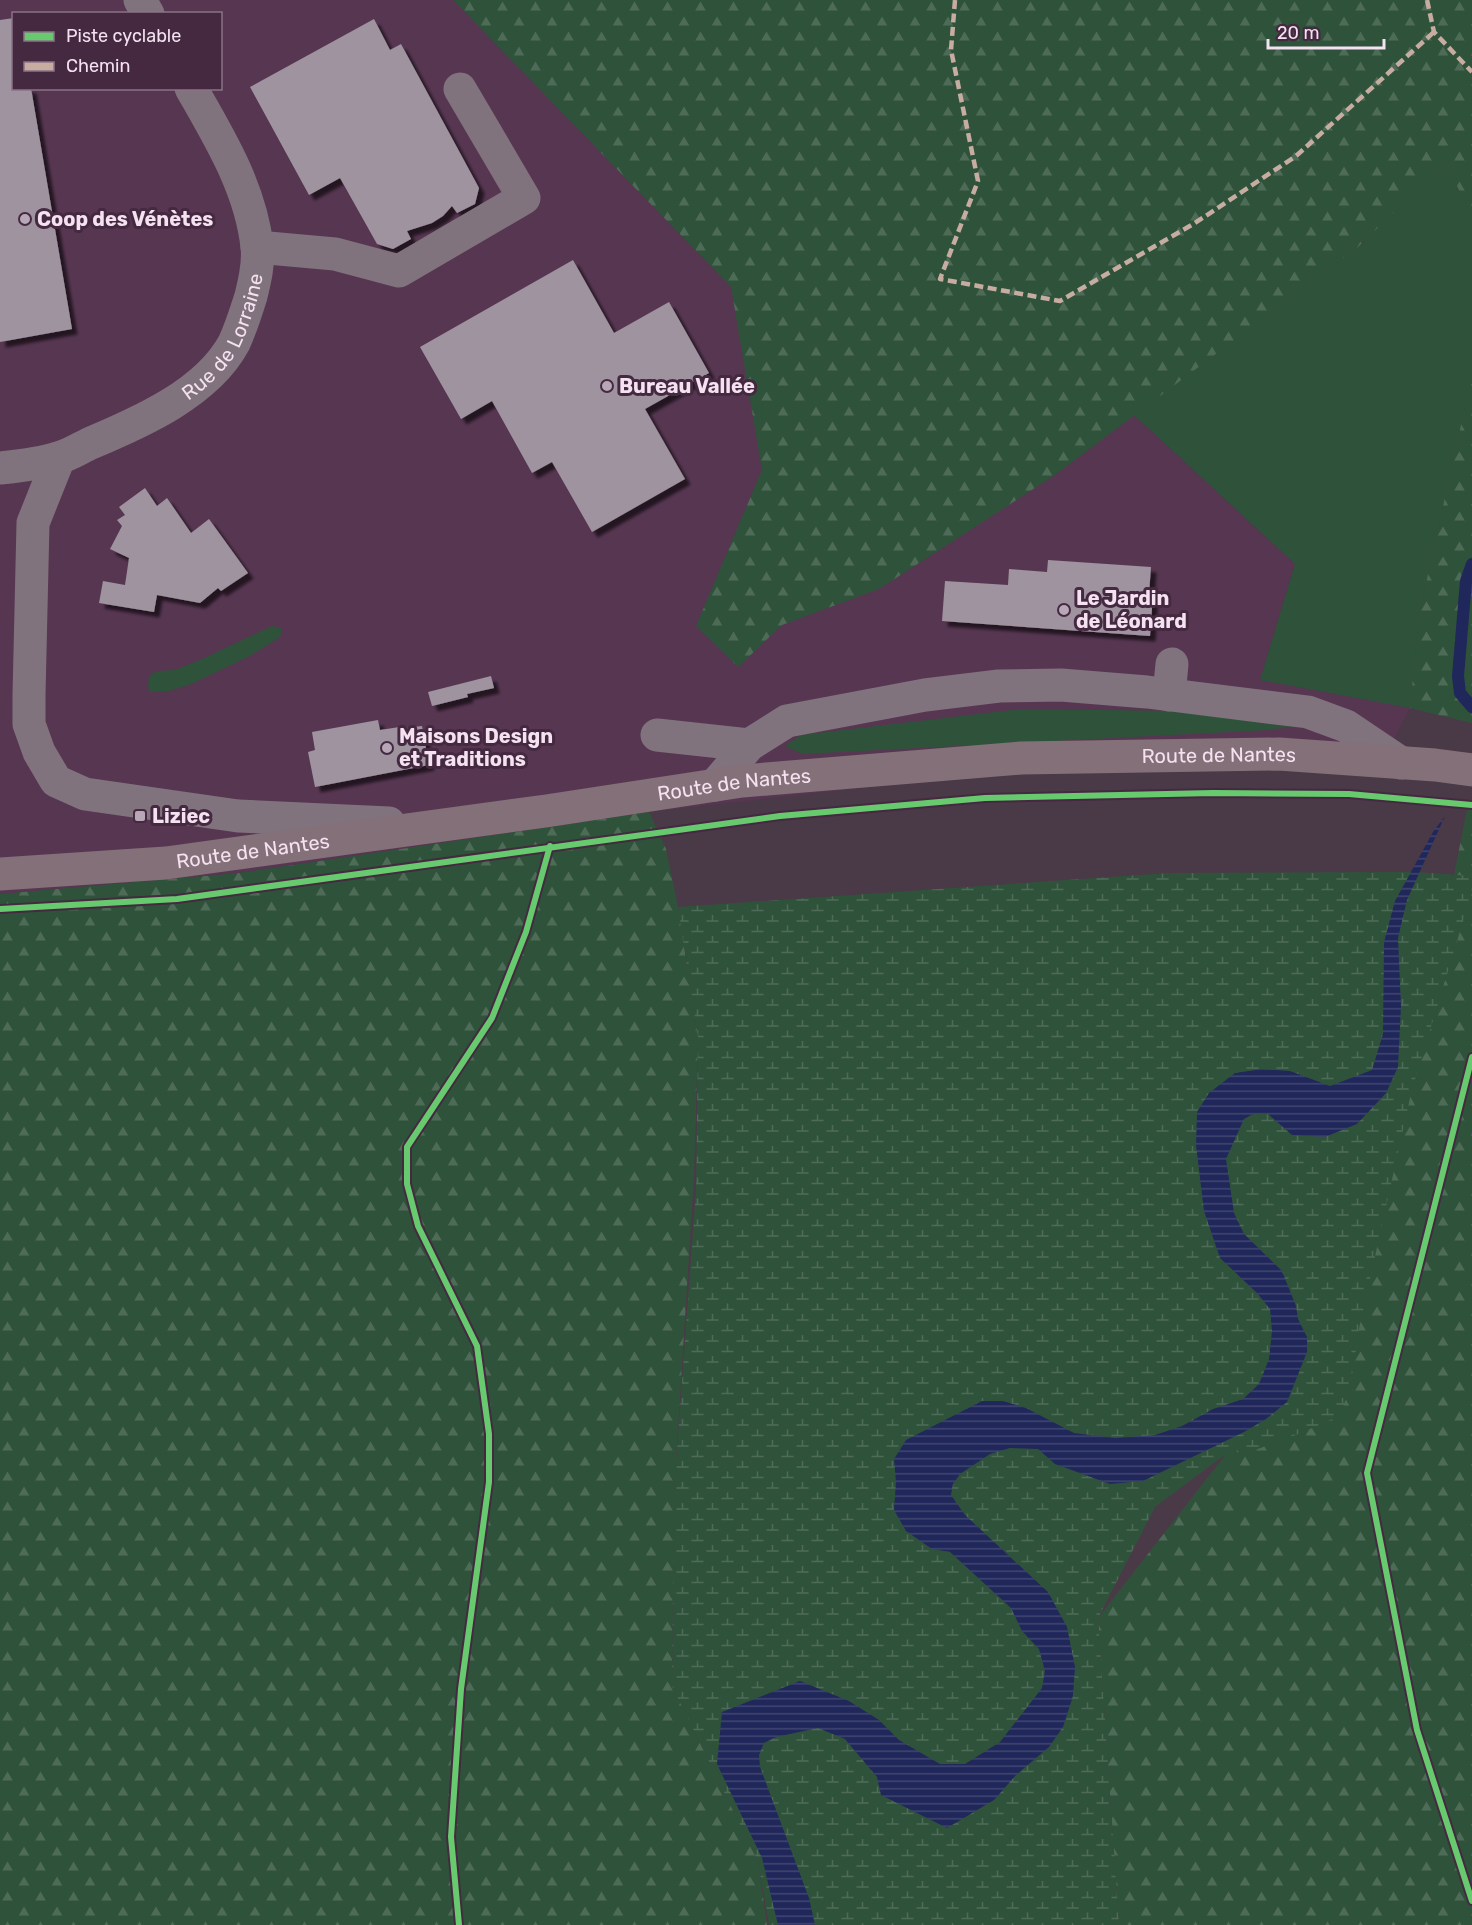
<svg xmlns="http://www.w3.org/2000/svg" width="1472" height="1925" font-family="Rubik,sans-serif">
<defs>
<pattern id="forest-firs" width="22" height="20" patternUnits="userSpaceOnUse" patternTransform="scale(1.5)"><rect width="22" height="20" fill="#2f533a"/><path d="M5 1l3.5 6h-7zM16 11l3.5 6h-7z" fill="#4e6b57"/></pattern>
<pattern id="wetland-marsh" width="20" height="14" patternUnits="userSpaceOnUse" patternTransform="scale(1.5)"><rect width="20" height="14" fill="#2f533a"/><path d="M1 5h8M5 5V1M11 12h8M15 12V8" fill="none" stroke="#4e6b57"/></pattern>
<pattern id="water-rules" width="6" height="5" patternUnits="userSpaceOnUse" patternTransform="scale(1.5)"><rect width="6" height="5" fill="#20275a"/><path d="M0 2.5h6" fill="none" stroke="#414672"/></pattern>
<filter id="shadow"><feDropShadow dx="5.5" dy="5.5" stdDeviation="1.5" flood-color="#0009"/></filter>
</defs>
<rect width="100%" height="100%" fill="#4a3947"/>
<path fill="#573652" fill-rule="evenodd" d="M0 0H453L731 287 762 470 696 626 738 667 782 625 879 589 1055 475 1134 415 1295 564 1260 680 1410 708 1377 773 1302 766 966 776 649 812 239 873 0 894ZM14 14H220V88H14Z"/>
<g fill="#2f533a">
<path d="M1445 162 1472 216V375L1419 615 1410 708 1260 680 1295 564 1134 415 1358 247Z"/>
<path d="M272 626 281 628V635L274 641 248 657 189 685 169 691 149 692 148 683 150 675 158 671 175 670 200 660Z"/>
<path d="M1020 709 1181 711 1309 724 1269 730 802 754 785 746 801 735Z"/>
</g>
<g fill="url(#forest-firs)">
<path d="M453 0H1472V216L1445 162 1358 247 1055 475 879 589 782 625 738 667 696 626 762 470 731 287Z"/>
<path d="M1472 375V723L1410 708 1419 615Z"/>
<path d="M1468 804 1472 805V1925H1119L1098 1618 1226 1454 1412 1089Z"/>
<path d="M649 812 666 849 678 907 698 1037 694 1176 674 1491 672 1686 758 1861 767 1925H0V894L239 873Z"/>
</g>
<path fill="url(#wetland-marsh)" d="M1416 872 1472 876V892L1412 1089 1359 1329 1350 1390 1339 1416 1301 1433 1258 1449 1226 1454 1155 1507 1098 1618 1119 1925H769L758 1861 672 1686 674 1491 696 1189 698 1037 678 907 1169 873Z"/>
<path fill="url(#water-rules)" d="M1445 816 1407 900 1398 938 1401 1006 1398 1067 1386 1093 1357 1124 1325 1137 1292 1135 1267 1113H1255L1244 1119 1226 1159 1234 1213 1244 1234 1282 1271 1296 1306 1298 1319 1307 1337V1352L1287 1402 1266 1419 1244 1432 1143 1481 1110 1484 1055 1464 1038 1449 1010 1448 990 1454 960 1474 953 1484 951 1495 965 1515 1048 1592 1067 1627 1075 1667 1073 1696 1063 1727 1049 1747 1016 1775 994 1800 947 1828 881 1795 877 1777 845 1739 818 1728 776 1737 764 1743 759 1755 760 1767 809 1898 815 1925H778L762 1858 717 1764 722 1712 800 1681 849 1701 879 1720 899 1740 940 1764H965L1000 1742 1042 1688 1045 1671 1039 1649 1022 1631 1011 1608 950 1552 932 1549 906 1531 894 1510 896 1482 894 1459 906 1440 982 1401H1003L1026 1408 1074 1433 1115 1438 1155 1435 1182 1426 1213 1409 1243 1399 1259 1384 1269 1359 1272 1331 1270 1309 1257 1293 1220 1258 1204 1211 1196 1145 1197 1112 1209 1093 1235 1073 1262 1069 1290 1071 1330 1086 1372 1070 1383 1034 1384 942 1395 901 1433 832Z"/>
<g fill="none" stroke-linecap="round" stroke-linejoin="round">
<path stroke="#20275a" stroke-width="12" d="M1472 564 1466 581 1458 676 1460 693 1472 707"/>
</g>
<g fill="#9f93a0" filter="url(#shadow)">
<path d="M14 18V88H31L72 329 0 342V20Z"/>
<path d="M374 19 390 50 401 44 479 188 475 204 457 213 452 206 443 216 432 223 407 231 411 239 393 249 377 244 340 178 309 195 250 87Z"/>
<path d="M573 260 614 333 669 302 709 373 645 409 685 479 592 532 552 462 532 473 492 401 461 419 420 347Z"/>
<path d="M145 488 157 506 167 498 191 533 209 519 248 573 221 591 218 588 200 603 157 595 154 612 99 603 103 581 125 585 129 558 110 549 122 526 117 520 125 515 119 507Z"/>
<path d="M1048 560 1151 567 1149 594H1153L1150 636 942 621 945 581 1008 585 1009 569 1047 572Z"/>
<path d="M491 676 494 688 467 694 468 697 432 706 428 692Z"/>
<path d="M378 720 380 730 406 726V728L422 726 429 765 315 787 308 752 315 750 312 732Z"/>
</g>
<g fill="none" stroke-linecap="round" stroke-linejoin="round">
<g stroke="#80737d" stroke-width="33">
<path d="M140 0 148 14"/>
<path d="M257 247 335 254 399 271 524 198 460 89"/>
<path d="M59 458 33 523 29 695V724L39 752 56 781 85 794 238 816 389 823"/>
<path id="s1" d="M0 468C19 466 40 464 58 458 70 455 80 448 91 443 141 422 207 393 234 343 241 328 246 312 251 296 255 280 259 263 257 247 251 189 219 137 191 88"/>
<path d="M1169 695 1172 664"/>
<path d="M657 735 749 745"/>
<path d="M715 785 749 745 787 721 925 695 999 686 1061 685 1147 692 1308 712 1346 726 1401 763"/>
</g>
<path stroke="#847078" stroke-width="33" id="s2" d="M0 874 166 863 546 811 742 781 1021 758 1279 754 1435 765 1472 770"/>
<g stroke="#c7aca2" stroke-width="4.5" stroke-dasharray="9 4.5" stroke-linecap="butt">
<path d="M955 0 951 50 978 181 940 279 1060 301 1195 223 1296 156 1434 32"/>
<path d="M1427 0 1434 32 1472 72"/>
</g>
<defs>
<g id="cycleway">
<path d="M0 909 177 899 780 816 985 798 1213 793 1349 794 1472 805"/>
<path d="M1472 1057 1367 1473 1417 1730 1472 1901"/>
<path d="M459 1925 451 1837 461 1689 489 1482V1434L477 1346 418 1226 407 1184V1147L492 1018 526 932 550 846"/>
</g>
</defs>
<use href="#cycleway" stroke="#452941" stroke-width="10"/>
<use href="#cycleway" stroke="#67ca6e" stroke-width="6"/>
</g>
<g fill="#b8a7b6" stroke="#452941" stroke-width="2">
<circle cx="25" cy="219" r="6"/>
<circle cx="607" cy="386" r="6"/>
<circle cx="1064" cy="610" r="6"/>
<circle cx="387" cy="748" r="6"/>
<rect x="134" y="810" width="12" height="12" rx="3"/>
</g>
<g text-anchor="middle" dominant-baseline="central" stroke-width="6" stroke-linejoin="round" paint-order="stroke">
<g font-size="20" font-weight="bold" fill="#f4e2f1" stroke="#452941" text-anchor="start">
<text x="37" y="219">Coop des Vénètes</text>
<text x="619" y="386">Bureau Vallée</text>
<text x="1076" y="598">Le Jardin<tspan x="1076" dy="23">de Léonard</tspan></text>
<text x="399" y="736">Maisons Design<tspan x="399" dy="23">et Traditions</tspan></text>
<text x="152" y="816">Liziec</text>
</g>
<g font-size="20" fill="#f4e2f1" stroke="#452941">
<text stroke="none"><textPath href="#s1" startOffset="273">Rue de Lorraine</textPath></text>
<text stroke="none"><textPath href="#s2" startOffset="1226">Route de Nantes</textPath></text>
<text stroke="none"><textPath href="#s2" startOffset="740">Route de Nantes</textPath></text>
<text stroke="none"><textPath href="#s2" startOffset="254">Route de Nantes</textPath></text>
</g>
</g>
<rect x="12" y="12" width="210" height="78" fill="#452941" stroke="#8b7387" stroke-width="1.5"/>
<rect x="24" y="32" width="30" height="9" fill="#67ca6e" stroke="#8b7387" stroke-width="1.5"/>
<text x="66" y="42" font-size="18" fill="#f4e2f1">Piste cyclable</text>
<rect x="24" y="62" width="30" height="9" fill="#c7aca2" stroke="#8b7387" stroke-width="1.5"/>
<text x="66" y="72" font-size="18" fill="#f4e2f1">Chemin</text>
<path d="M1268 39v9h116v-9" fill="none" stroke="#f4e2f1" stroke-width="3"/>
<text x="1277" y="39" font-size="18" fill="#f4e2f1" stroke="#452941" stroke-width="4.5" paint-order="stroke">20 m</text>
</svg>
